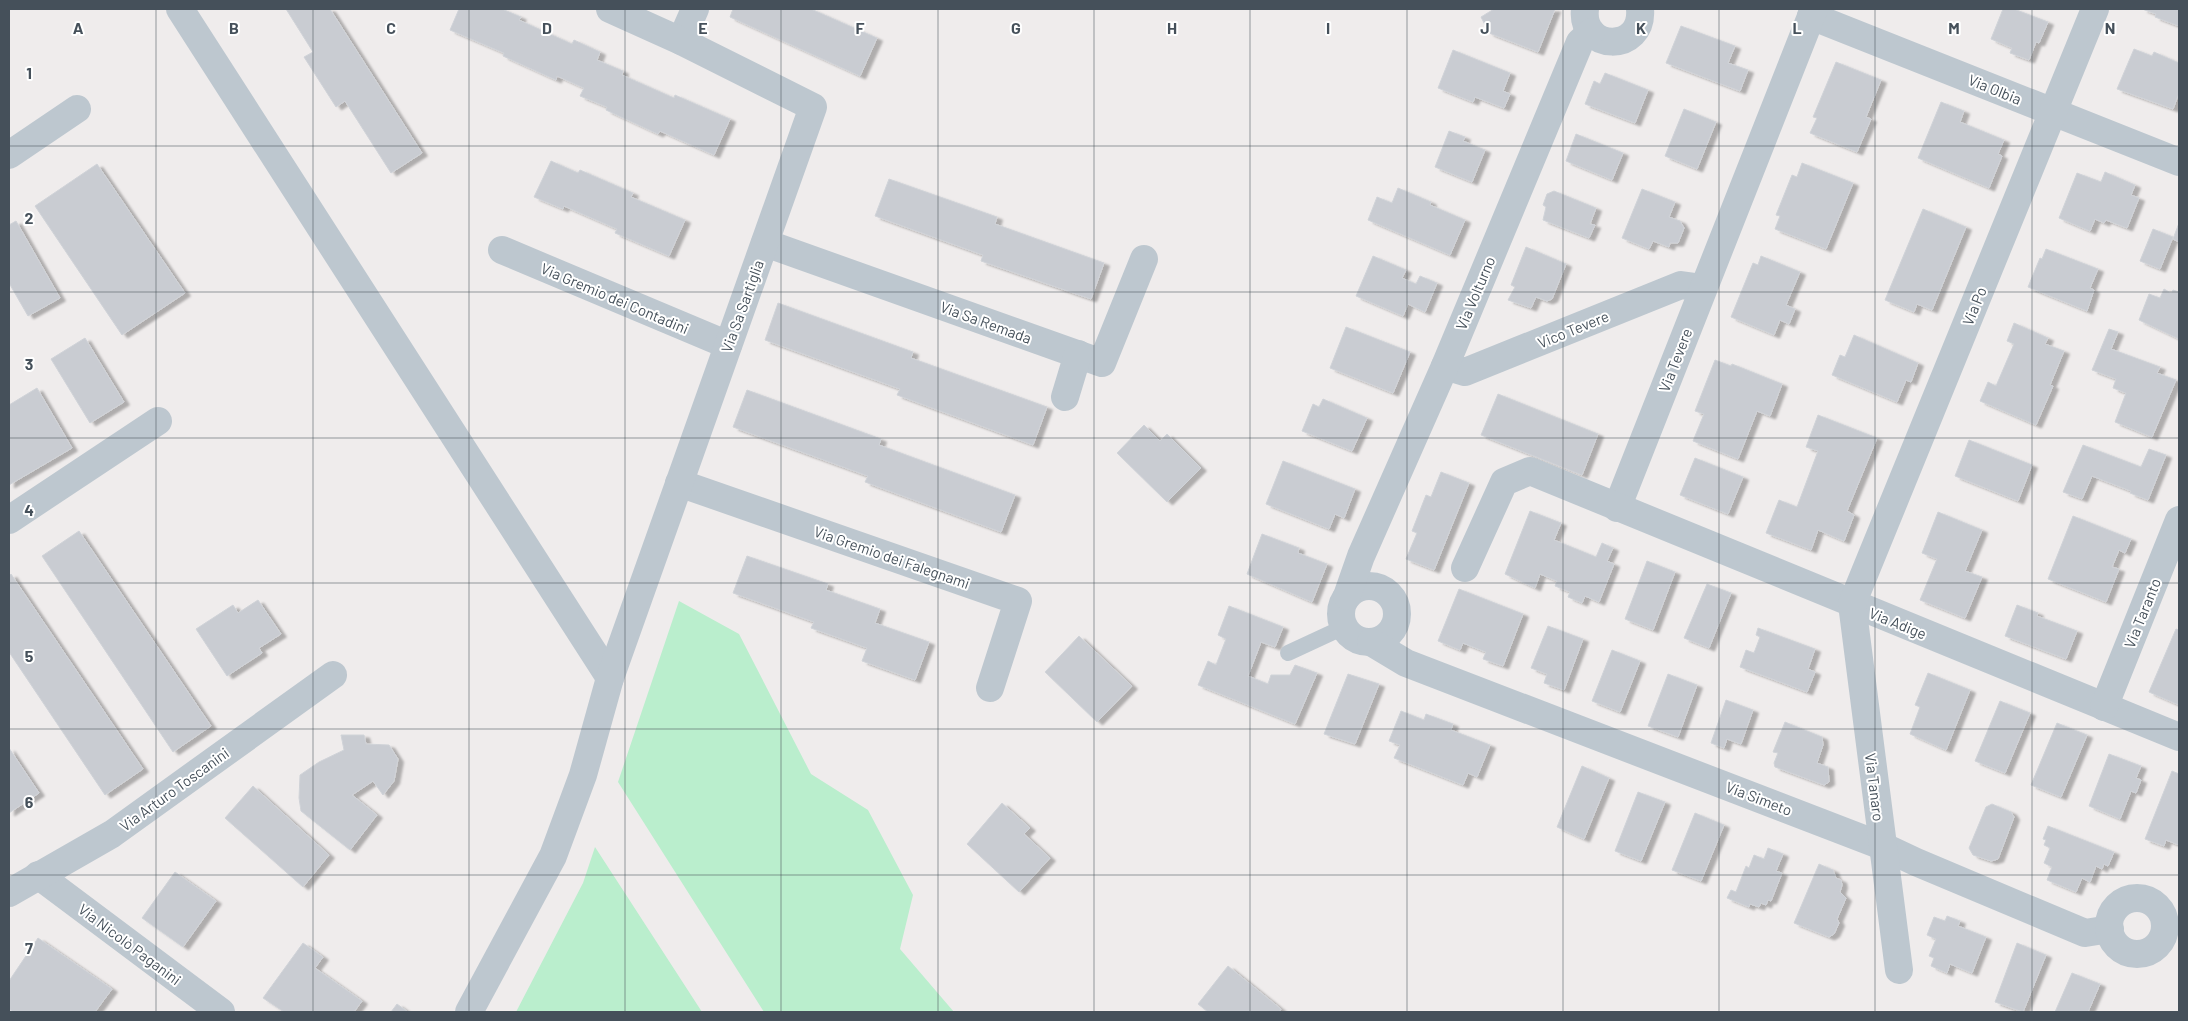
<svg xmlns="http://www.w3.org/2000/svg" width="2188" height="1021" font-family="Barlow,sans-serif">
<defs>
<filter id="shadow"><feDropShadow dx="5.5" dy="3" stdDeviation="1" flood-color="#0004"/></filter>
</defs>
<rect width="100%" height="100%" fill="#efecec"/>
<g fill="#baeecd">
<path d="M679 601 739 634 811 774 868 810 913 895 900 949 954 1012H764L618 782Z"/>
<path d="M595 847 702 1012H516L583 883Z"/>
</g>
<g fill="#c9ccd2" stroke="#d0d3d8" filter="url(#shadow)">
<path d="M286 9H330L422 153 391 173 345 101 336 107 304 57 313 52Z"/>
<path d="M459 9H502L521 17 519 20 572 44 574 40 600 52 597 60 623 71 622 75 674 98 675 95 730 119 714 155 660 131 658 134 606 110 607 107 580 96 584 88 557 76 556 80 503 56 504 53 450 30Z"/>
<path d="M733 9H811L877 38 860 76 730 17Z"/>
<path d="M1494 9H1555L1538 52 1489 33 1481 17Z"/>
<path d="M2003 9H2014L2048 22 2039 43 2036 42 2029 60 2010 53 2012 48 1991 39Z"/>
<path d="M2142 9H2179V26L2155 17 2156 14Z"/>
<path d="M1681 26 1735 46 1728 63 1748 70 1740 91 1666 63Z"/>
<path d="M2134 49 2152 56 2154 52 2179 63V93L2173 109 2117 89Z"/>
<path d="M1453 50 1510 73 1503 91 1510 94 1504 108 1475 97 1473 102 1438 88Z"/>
<path d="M1836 62 1881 80 1866 117 1871 119 1857 152 1810 133 1817 118 1813 117Z"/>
<path d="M1605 73 1648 90 1635 123 1585 104 1594 81 1600 84Z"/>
<path d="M1941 102 1964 111 1960 122 2004 140 1998 154 2002 156 1989 188 1918 158Z"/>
<path d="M1684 109 1716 122 1697 169 1665 156Z"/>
<path d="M1449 131 1465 137 1463 141 1485 150 1472 182 1435 167Z"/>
<path d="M1576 134 1623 153 1612 180 1566 161Z"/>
<path d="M551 161 578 173 580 170 633 193 631 197 685 220 669 256 615 233 617 229 564 206 563 209 534 197Z"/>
<path d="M1802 163 1853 183 1826 249 1775 229 1780 216 1776 215 1792 175 1797 177Z"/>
<path d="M97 164 185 293 122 335 35 206Z"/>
<path d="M2105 172 2135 185 2131 195 2139 198 2127 228 2106 220 2104 223 2095 219 2090 231 2059 218 2077 173 2101 182Z"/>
<path d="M889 179 997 217 995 224 1104 263 1091 299 981 261 983 255 875 216Z"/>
<path d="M1398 188 1431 202 1430 205 1465 220 1450 255 1368 220 1377 197 1392 203Z"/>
<path d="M1642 189 1675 202 1669 217 1680 221 1684 228 1678 243H1670L1669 247 1653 241 1649 249 1622 238Z"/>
<path d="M1554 191 1596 208 1590 224 1595 225 1589 238 1543 220 1546 207 1543 205 1547 194Z"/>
<path d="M1923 209 1966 227 1932 310 1917 304 1914 312 1885 300Z"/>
<path d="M16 221 60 298 28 316 9 283V225Z"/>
<path d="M2179 223V242L2173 239Z"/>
<path d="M2153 229 2173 237 2160 269 2140 261Z"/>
<path d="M1526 247 1566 264 1552 299 1547 301 1536 297 1531 308 1508 300 1515 287 1511 285Z"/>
<path d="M2046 249 2098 269 2090 288 2094 290 2087 311 2028 287 2040 258 2042 259Z"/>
<path d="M1373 256 1406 270 1402 278 1416 284 1420 276 1437 283 1425 312 1408 304 1403 316 1356 296Z"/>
<path d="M1761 256 1800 272 1786 305 1795 309 1789 324 1780 320 1774 335 1731 317 1753 263 1758 265Z"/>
<path d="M2164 289 2171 293 2173 290 2179 292V339L2139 320 2149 294 2160 298Z"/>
<path d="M778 303 913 352 911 358 1047 407 1033 445 897 395 900 389 765 340Z"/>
<path d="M2014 323 2048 338 2045 344 2064 351 2050 385 2053 386 2036 425 1980 401 1988 382 1996 386 2014 344 2007 341Z"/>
<path d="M1346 327 1410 352 1393 393 1330 368Z"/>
<path d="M2109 329 2118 332 2111 349 2160 367 2157 373 2176 380 2152 437 2115 422 2126 393 2113 388 2116 379 2092 370Z"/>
<path d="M1854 335 1918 363 1911 382 1906 380 1897 402 1832 375 1840 355 1845 357Z"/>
<path d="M85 338 124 402 90 423 51 359Z"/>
<path d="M1715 360 1731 366 1732 364 1782 384 1770 416 1757 411 1738 459 1693 441 1704 414 1695 411Z"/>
<path d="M37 388 72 448 9 485V405Z"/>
<path d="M747 390 881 439 879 445 1015 495 1001 532 865 482 868 476 733 427Z"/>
<path d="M1498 394 1598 434 1582 475 1481 435Z"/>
<path d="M1323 399 1367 418 1352 451 1302 431 1313 404 1319 407Z"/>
<path d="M1818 415 1877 438 1847 511 1854 515 1844 541 1818 530 1811 550 1766 533 1779 500 1797 507 1818 451 1806 447Z"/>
<path d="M1144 425 1160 441 1167 434 1201 468 1167 502 1117 453Z"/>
<path d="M1969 440 2032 465 2018 501 1955 476Z"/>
<path d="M2083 445 2141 467 2149 449 2166 455 2148 500 2130 493 2131 491 2092 476 2082 499 2063 492Z"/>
<path d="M1695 458 1743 477 1728 514 1680 495Z"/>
<path d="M1283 461 1355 489 1344 518 1335 514 1329 529 1266 504Z"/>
<path d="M1441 472 1469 483 1434 570 1406 559 1417 533 1412 531 1426 495 1431 497Z"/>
<path d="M1530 511 1561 523 1554 540 1596 557 1602 543 1613 548 1607 561 1614 564 1599 602 1585 596 1582 603 1568 597 1570 592 1555 586 1557 581 1540 574 1535 588 1505 574Z"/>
<path d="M1938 512 1982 530 1965 571 1982 577 1965 618 1920 600 1937 559 1922 553Z"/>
<path d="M2073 516 2131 539 2125 553 2119 550 2112 567 2119 569 2106 602 2048 579Z"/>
<path d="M79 531 211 726 173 752 42 556Z"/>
<path d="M1262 534 1299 548 1298 553 1327 564 1312 602 1247 574Z"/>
<path d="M747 556 828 584 826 590 880 609 875 623 929 642 915 680 862 661 867 648 811 628 814 622 733 593Z"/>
<path d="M1647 561 1675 572 1653 630 1625 619Z"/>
<path d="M11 574 143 769 105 795 9 652V576Z"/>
<path d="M1707 584 1731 593 1709 648 1684 638Z"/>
<path d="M1459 589 1523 614 1503 666 1483 659 1486 652 1463 643 1460 650 1438 641Z"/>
<path d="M258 600 281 634 259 648 262 653 227 676 196 629 233 605 238 613Z"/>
<path d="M2017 605 2038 613 2037 616 2077 631 2066 659 2005 636Z"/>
<path d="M1229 606 1283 627 1275 647 1261 642 1248 676 1268 684 1271 675H1290L1295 665 1317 673 1295 724 1198 685 1208 661 1216 665 1226 639 1218 635Z"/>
<path d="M1548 626 1583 639 1564 690 1544 683 1547 674 1531 668Z"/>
<path d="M1758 628 1815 649 1808 669 1815 672 1807 692 1740 667 1746 650 1754 653 1760 637 1756 635Z"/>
<path d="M2176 629 2179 630V705L2149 692Z"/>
<path d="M1079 636 1132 686 1097 722 1045 672Z"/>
<path d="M1612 650 1640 661 1620 712 1592 701Z"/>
<path d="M1928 673 1970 690 1946 750 1910 734 1920 707 1915 705Z"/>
<path d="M1348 674 1379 684 1355 744 1324 734Z"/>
<path d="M1668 674 1697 685 1678 737 1648 726Z"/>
<path d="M1726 700 1753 710 1741 744 1727 739 1724 748 1711 743Z"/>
<path d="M2000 701 2030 713 2005 773 1975 761Z"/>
<path d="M1401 711 1424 720 1426 714 1453 724 1451 730 1490 745 1477 777 1468 773 1463 785 1394 758 1400 745 1389 741Z"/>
<path d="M1785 722 1822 737 1823 745 1817 763 1828 767 1829 782 1824 785 1775 767 1774 763 1778 753 1773 752Z"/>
<path d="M2057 723 2087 735 2061 797 2031 785Z"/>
<path d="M341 735H364L366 744 389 745 398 759 394 781 383 795 373 781 352 795 377 815 350 850 301 811 299 798 300 775 319 762 344 750Z"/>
<path d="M9 748 39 793 9 813Z"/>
<path d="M2109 754 2141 766 2136 778 2141 780 2136 793 2131 791 2120 819 2089 806Z"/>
<path d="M1582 766 1609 778 1584 839 1557 827Z"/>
<path d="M2172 771 2179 774V845L2166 840 2164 846 2145 839Z"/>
<path d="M253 786 329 855 303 887 225 818Z"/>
<path d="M1638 792 1665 802 1641 861 1615 851Z"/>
<path d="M1002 803 1030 828 1024 834 1050 858 1019 892 967 844Z"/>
<path d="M1992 804 2011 812 2014 817 1998 859 1991 861 1973 855 1969 848 1986 807Z"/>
<path d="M1695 813 1724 825 1701 881 1672 870Z"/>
<path d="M2048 826 2114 852 2108 866 2104 864 2102 869 2096 866 2090 882 2082 878 2076 892 2047 880 2052 867 2044 863 2050 848 2044 845 2046 840 2043 839Z"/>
<path d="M1768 848 1783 854 1776 871 1782 873 1771 901 1768 900 1766 905 1761 903 1759 907 1750 904 1749 907 1727 898 1731 890 1736 892 1746 866 1749 868 1754 855 1764 859Z"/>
<path d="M1819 864 1833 870 1836 878 1841 880 1842 885 1840 892 1846 898 1837 919 1839 923 1834 934 1829 937 1794 923Z"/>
<path d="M175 872 216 901 183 947 142 918Z"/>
<path d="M1947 916 1960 921 1958 926 1986 937 1972 973 1950 964 1947 973 1931 966 1934 958 1929 956 1936 939 1927 935 1934 917 1945 921Z"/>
<path d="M38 938 112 989 95 1012H13L9 1009V981Z"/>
<path d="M303 943 323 957 315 968 362 1001 354 1012H284L263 998Z"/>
<path d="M2017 943 2046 955 2023 1012 1995 1002Z"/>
<path d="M1228 966 1281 1009 1279 1012H1208L1198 1004Z"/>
<path d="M2072 973 2100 984 2088 1012H2055Z"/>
<path d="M397 1004 408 1012H391Z"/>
</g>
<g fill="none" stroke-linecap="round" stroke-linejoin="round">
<path stroke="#bdc7cf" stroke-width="16" d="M1288 653 1344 627"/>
<g stroke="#bdc7cf" stroke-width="28">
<path d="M180 9 610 678"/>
<path d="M1585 9C1580 52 1644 53 1640 9"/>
<path d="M1811 16 2179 162"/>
<path d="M681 41 695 9"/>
<path d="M9 155 77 109"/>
<path d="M765 243 1102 363 1144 259"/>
<path d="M502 250 728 345"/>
<path d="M1445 366 1465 372 1681 285 1703 288"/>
<path d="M1065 397 1078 354"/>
<path d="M679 483 1018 601 990 688"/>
<path d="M1617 508 1814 9"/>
<path d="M9 520 158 421"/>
<path d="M1465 568 1504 482 1530 471 2179 737"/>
<circle cx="1369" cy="614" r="28"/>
<path d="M1347 596 1361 556 1445 366 1580 42 1591 32"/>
<path d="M1371 642 1406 663 1882 846 1916 862 2085 933 2110 929"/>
<path d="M2104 707 2179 520"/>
<path d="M38 875 221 1012"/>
<path d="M9 893 112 834 333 675"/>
<circle cx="2137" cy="926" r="28"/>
<path d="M1899 970 1852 604 2095 9"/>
<path d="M469 1012 553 856 583 775 610 678 813 107 681 41 610 9"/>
</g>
</g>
<path fill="none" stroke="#45505a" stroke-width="1" stroke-opacity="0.55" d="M156 9V1012M313 9V1012M469 9V1012M625 9V1012M781 9V1012M938 9V1012M1094 9V1012M1250 9V1012M1407 9V1012M1563 9V1012M1719 9V1012M1875 9V1012M2032 9V1012M9 146H2179M9 292H2179M9 438H2179M9 583H2179M9 729H2179M9 875H2179"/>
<g text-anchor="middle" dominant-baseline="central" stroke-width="4" stroke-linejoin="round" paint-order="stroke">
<g font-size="15" fill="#45505a" stroke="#fff">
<text transform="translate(1995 89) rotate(22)">Via Olbia</text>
<text transform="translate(1475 293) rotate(-67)">Via Volturno</text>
<text transform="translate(615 298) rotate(23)">Via Gremio dei Contadini</text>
<text transform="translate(742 306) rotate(-70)">Via Sa Sartiglia</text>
<text transform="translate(1974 306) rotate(-68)">Via Po</text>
<text transform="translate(986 322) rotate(20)">Via Sa Remada</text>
<text transform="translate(1573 329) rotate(-22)">Vico Tevere</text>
<text transform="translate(1675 360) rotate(-69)">Via Tevere</text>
<text transform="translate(892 557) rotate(19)">Via Gremio dei Falegnami</text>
<text transform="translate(2142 613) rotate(-68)">Via Taranto</text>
<text transform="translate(1898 623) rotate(22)">Via Adige</text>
<text transform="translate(1875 787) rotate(83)">Via Tanaro</text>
<text transform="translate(174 789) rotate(-36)">Via Arturo Toscanini</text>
<text transform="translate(1759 798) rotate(21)">Via Simeto</text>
<text transform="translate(130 944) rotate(37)">Via Nicolò Paganini</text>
</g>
</g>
<g font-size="16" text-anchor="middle" font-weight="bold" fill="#45505a" stroke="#fff" stroke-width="4" stroke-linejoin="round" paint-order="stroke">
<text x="78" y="34">A</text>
<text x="234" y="34">B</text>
<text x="391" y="34">C</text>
<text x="547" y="34">D</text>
<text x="703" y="34">E</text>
<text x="860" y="34">F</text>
<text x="1016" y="34">G</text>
<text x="1172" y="34">H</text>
<text x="1328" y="34">I</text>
<text x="1485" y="34">J</text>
<text x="1641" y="34">K</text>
<text x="1797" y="34">L</text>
<text x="1954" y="34">M</text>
<text x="2110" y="34">N</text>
<text x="29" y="79">1</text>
<text x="29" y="224">2</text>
<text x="29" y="370">3</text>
<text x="29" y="516">4</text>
<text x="29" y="662">5</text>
<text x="29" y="808">6</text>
<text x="29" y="954">7</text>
</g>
<rect width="2188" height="1021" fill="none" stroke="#45505a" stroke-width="20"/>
</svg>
